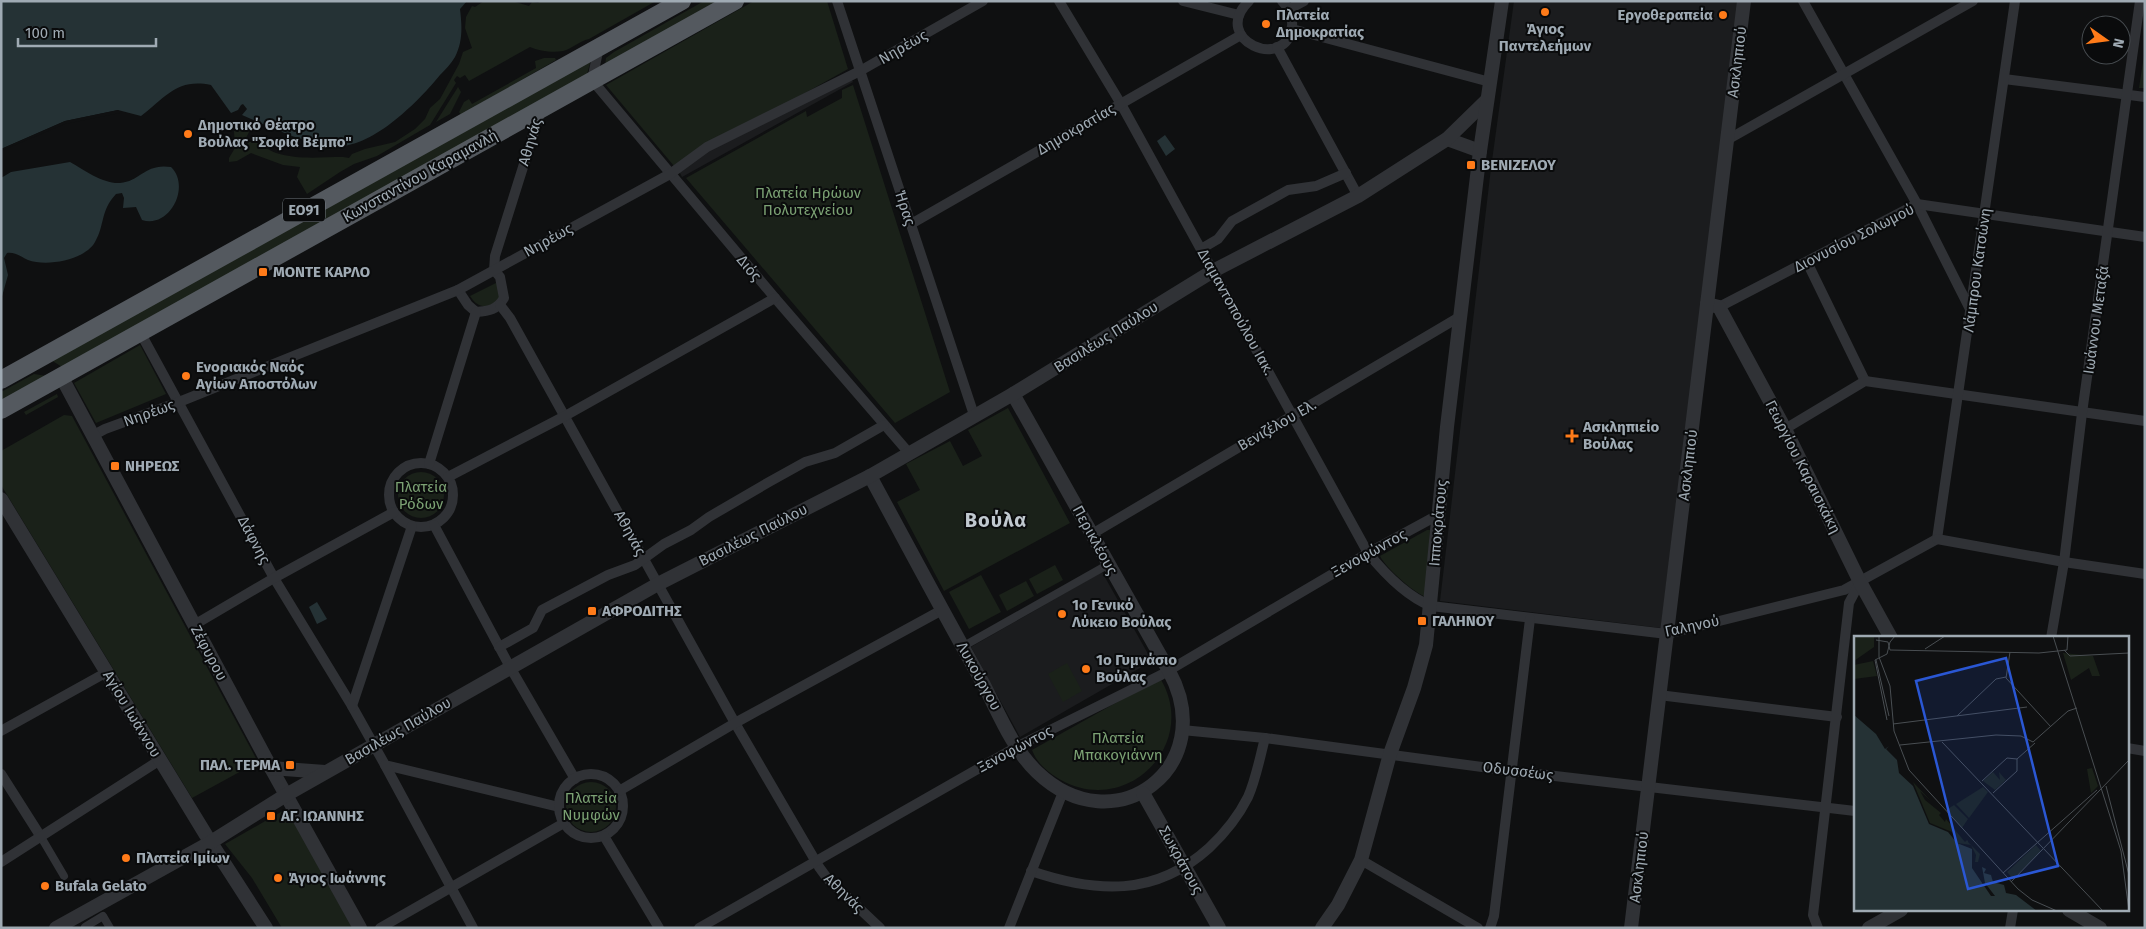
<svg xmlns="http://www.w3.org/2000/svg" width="2146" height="929" font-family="'Fira Sans',sans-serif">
<rect width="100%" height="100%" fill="#0f1011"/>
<g fill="#1b1c1e">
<path d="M1514 1H1738L1661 628 1440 601 1491 168Z"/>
<path d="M847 72 853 82 682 177 677 167Z"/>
<path d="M1102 572 1152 661 1020 737 971 647Z"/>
</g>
<g fill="#1a2119">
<path d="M484 1H512L529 6 532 2 538 3 541 1H656L589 39C579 41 572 49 563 51 553 53 539 51 530 47L469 81 465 75 460 78 457 76 454 80 456 83 430 125 377 156 354 164 340 172 307 194 297 177 300 167 283 165 251 153 237 161 229 162V158L235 148 234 131 247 128 250 130 246 138 249 142C263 142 264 149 276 153 298 160 321 157 343 157L349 158 352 154 365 149 395 142 415 129 425 119 430 108 440 99 459 64 463 52 472 48 465 28 466 17 472 6 475 7Z"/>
<path d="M704 1H719L605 66 606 58 614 52Z"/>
<path d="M754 1H827L848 69 674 166 606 85Z"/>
<path d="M2145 49V88H2139Z"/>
<path d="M544 58H555L556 60 461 115 459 112 464 102 469 99 472 104 536 68 535 61Z"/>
<path d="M591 60 587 74 62 367 51 360Z"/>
<path d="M853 85 950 392 895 423 686 178 806 111 807 117 842 98V90Z"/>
<path d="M458 87 461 92 450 114 436 122Z"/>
<path d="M498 282 501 297 497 303C484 308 478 308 470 296Z"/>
<path d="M140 345 166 394 96 423 74 383Z"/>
<path d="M34 374 47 376 1 401V392Z"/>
<path d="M57 394 58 397 26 415 24 412Z"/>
<path d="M1008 408 1070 523 944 591 897 502 920 490 906 464 950 441 963 466 982 456 968 430Z"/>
<path d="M64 415 72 416 258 762 192 798 1 485V451Z"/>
<circle cx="421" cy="495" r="23"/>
<path d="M1427 530H1430L1426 597C1414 593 1386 568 1380 556Z"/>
<path d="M1055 565 1063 580 1037 594 1029 579Z"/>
<path d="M981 575 1001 612 969 629 949 592Z"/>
<path d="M1026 581 1034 596 1007 611 999 595Z"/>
<path d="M1067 663 1082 691 1063 702 1048 674Z"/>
<path d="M1160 678C1200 744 1127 817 1061 780 1049 773 1037 764 1032 750Z"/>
<circle cx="591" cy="807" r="25"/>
<path d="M288 808 353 928H282L252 878 225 844Z"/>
</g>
<g fill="#253235">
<path d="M1 1H467L460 9C462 26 463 41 455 57 451 64 445 70 440 75 418 102 370 151 332 146 303 143 268 126 242 115L247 109 243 104 241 105 238 110 231 113 211 85C177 78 166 97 141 116L118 110 65 121 1 149Z"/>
<path d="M1165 135 1175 149 1166 156 1157 141Z"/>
<path d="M70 162C84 170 103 184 120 183 141 181 145 163 171 167 191 186 170 229 142 220L136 207 123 208 124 198 122 193 116 194C100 211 105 225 95 242 85 260 47 267 28 260 21 257 16 252 7 253L4 258 8 275 1 300V178L11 172Z"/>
<path d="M317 602 327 619 317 624 309 607Z"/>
</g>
<path fill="#0f1011" d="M118 110 120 113 65 124 1 151V149L65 121Z"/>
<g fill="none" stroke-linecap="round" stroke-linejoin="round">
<g stroke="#303236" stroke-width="8">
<path d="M962 647 1109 564"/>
<path d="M41 837 64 876"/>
<path d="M85 927 103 916 110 928"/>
</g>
<g stroke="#303236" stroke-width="10">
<path d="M837 1 974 415"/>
<path d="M1059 1 1121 104 1368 553C1385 574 1406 596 1431 606L1667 634 1844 590 1937 539"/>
<path d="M1183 1 1239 15"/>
<path d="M1249 1C1209 40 1287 73 1292 26 1293 16 1289 8 1282 1"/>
<path d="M1803 1 1917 204 1971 311"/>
<path d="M1289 9 1304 1"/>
<path d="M1292 29 1490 82"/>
<path d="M599 47 592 80 775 298 909 453"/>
<path d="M1277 47 1358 196"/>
<path d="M2004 79 2145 97"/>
<path d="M1727 140 1973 1"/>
<path d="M911 224 1241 35"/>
<path d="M1201 249 1218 239 1232 221 1288 190 1316 186 1346 173"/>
<path d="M1807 262 1865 381"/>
<path d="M458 290 468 305 476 312C489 311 497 310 504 298L500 277 494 270 495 256 541 110"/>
<path d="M500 305 510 318 735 723 819 867 827 878 880 928"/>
<path d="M1719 307 1917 204 2145 237"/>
<path d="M140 332 274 578 352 706 385 765 559 807"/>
<path d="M1785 429 1865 381 2145 421"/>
<path d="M92 436 105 429 179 402 458 290 670 174 707 147 860 71 983 1"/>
<circle cx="421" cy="495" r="32"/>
<path d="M429 464 476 312"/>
<path d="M448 477 565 416 775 298"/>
<path d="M434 525 510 667 575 779"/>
<path d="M1092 534 1461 316"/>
<path d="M1937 539 2015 1"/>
<path d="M1937 539 2064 562 2145 574"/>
<path d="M194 625 274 578 394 512"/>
<path d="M2051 638 2064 562 2082 413 2140 1"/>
<path d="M499 647 533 628 542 610 608 575 635 565 664 544 691 530 709 517 769 482 805 462 835 453 884 425"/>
<path d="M1659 695 1837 717"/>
<path d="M352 706 412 526"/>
<path d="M1182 730 1265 738 1512 771 1855 811"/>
<path d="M1 731 107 672"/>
<path d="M2127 748 2145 751"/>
<path d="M385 765 473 928"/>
<path d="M1 774 41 837"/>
<circle cx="591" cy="806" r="32"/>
<path d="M619 791 735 723 942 610"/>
<path d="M604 836 659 928"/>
<path d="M1361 860 1478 928"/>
<path d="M1 862 160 760"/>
<path d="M1031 871C1096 893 1155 897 1209 848 1225 833 1238 817 1248 797 1256 779 1260 757 1265 738"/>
<path d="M380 928 564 823"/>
<path d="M699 928 1018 746 1161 675 1368 553 1438 515"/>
<path d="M1009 928 1063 792"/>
<path d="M1490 928 1494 916 1530 619"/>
<path d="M1818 928 1813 915 1849 603 1860 582"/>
<path d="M2010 928 2013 910"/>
</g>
<g stroke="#303236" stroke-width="14">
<path d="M1447 139 1480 151"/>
<path d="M1707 304 1719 307 1785 429 1860 582 1891 638"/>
<path d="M61 376 271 768 360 928"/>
<path d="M870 476C908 546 945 616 984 685 999 714 1013 749 1037 772 1115 847 1221 766 1169 671L1013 394"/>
<path d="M1 499 206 835 266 928"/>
<path d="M271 768 325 772"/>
<path d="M1143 793 1219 928"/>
<path d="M2069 910 2100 928"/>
<path d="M56 928 211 842 286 795 658 584 870 476 1013 394 1213 271 1358 196 1447 139 1487 100"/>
<path d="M1322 928 1338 905 1361 860 1390 754 1414 688 1426 645 1447 427 1480 151 1502 1"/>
<path d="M1631 928 1744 1"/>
<path d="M1869 928 1901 910"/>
</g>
<g stroke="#54595f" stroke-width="18">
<path d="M1 380 682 1"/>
<path d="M1 410 735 1"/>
</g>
</g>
<g fill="#ff7b19" stroke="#0a0b0c" stroke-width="2">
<circle cx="1545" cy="12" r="5"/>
<circle cx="1723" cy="15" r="5"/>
<circle cx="1266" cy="24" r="5"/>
<circle cx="188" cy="134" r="5"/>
<rect x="1466" y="160" width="10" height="10" rx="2.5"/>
<rect x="258" y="267" width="10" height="10" rx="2.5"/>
<circle cx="186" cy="376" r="5"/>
<path d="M1569.5 428.5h5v5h5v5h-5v5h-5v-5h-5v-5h5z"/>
<rect x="110" y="461" width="10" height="10" rx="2.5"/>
<rect x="587" y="606" width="10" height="10" rx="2.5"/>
<circle cx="1062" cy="614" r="5"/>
<rect x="1417" y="616" width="10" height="10" rx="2.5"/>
<circle cx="1086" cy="669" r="5"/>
<rect x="285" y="760" width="10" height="10" rx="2.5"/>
<rect x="266" y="811" width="10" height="10" rx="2.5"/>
<circle cx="126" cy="858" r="5"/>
<circle cx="278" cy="878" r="5"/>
<circle cx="45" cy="886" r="5"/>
</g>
<g text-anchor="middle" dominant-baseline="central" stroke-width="4" stroke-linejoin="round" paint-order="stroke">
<rect fill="#0a0b0c" stroke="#727a81" stroke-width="1" x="283" y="198.5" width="42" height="23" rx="4"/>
<g font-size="14" font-weight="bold" fill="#9faab3">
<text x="304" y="210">ΕΟ91</text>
</g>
<g font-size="15" font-weight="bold" fill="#9faab3" stroke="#0a0b0c" text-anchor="start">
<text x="1276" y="15">Πλατεία<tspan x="1276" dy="17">Δημοκρατίας</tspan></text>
<text x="1713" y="15" text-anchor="end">Εργοθεραπεία</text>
<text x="1545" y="29" text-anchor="middle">Άγιος<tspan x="1545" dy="17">Παντελεήμων</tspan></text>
<text x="198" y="125">Δημοτικό Θέατρο<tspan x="198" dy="17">Βούλας "Σοφία Βέμπο"</tspan></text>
<text x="1481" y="165">ΒΕΝΙΖΕΛΟΥ</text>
<text x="273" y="272">ΜΟΝΤΕ ΚΑΡΛΟ</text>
<text x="196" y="367">Ενοριακός Ναός<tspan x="196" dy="17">Αγίων Αποστόλων</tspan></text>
<text x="1583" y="427">Ασκληπιείο<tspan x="1583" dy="17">Βούλας</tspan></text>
<text x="125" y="466">ΝΗΡΕΩΣ</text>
<text x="1072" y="605">1ο Γενικό<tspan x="1072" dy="17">Λύκειο Βούλας</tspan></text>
<text x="602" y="611">ΑΦΡΟΔΙΤΗΣ</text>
<text x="1432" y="621">ΓΑΛΗΝΟΥ</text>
<text x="1096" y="660">1ο Γυμνάσιο<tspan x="1096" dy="17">Βούλας</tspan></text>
<text x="280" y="765" text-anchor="end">ΠΑΛ. ΤΕΡΜΑ</text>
<text x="281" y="816">ΑΓ. ΙΩΑΝΝΗΣ</text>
<text x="136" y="858">Πλατεία Ιμίων</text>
<text x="288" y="878">Άγιος Ιωάννης</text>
<text x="55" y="886">Bufala Gelato</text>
</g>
<g font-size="15" fill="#9faab3" stroke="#0a0b0c">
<text transform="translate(903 47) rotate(-30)">Νηρέως</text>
<text transform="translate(1737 62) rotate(-83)">Ασκληπιού</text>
<text transform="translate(1076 129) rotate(-30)">Δημοκρατίας</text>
<text transform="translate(530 142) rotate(-73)">Αθηνάς</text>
<text transform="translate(420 176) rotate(-29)">Κωνσταντίνου Καραμανλή</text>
<text transform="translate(905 208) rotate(72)">Ήρας</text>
<text transform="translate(1854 238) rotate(-27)">Διονυσίου Σολωμού</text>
<text transform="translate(548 240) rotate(-29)">Νηρέως</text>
<text transform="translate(749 268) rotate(50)">Διός</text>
<text transform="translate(1977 270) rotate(-82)">Λάμπρου Κατσώνη</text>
<text transform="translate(1236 312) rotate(61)">Διαμαντοπούλου Ιακ.</text>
<text transform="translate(2096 320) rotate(-82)">Ιωάννου Μεταξά</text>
<text transform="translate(1106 337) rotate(-32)">Βασιλέως Παύλου</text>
<text transform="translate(149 413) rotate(-20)">Νηρέως</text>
<text transform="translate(1277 425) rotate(-30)">Βενιζέλου Ελ.</text>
<text transform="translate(1688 465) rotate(-83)">Ασκληπιού</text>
<text transform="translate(1803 467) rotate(63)">Γεωργίου Καραισκάκη</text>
<text transform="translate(1438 523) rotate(-85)">Ιπποκράτους</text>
<text transform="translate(630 533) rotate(61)">Αθηνάς</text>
<text transform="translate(753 535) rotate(-27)">Βασιλέως Παύλου</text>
<text transform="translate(254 540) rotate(62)">Δάφνης</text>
<text transform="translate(1095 540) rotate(61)">Περικλέους</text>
<text transform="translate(1369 553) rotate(-29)">Ξενοφώντος</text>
<text transform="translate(1692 626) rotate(-12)">Γαληνού</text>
<text transform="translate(209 653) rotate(62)">Ζέφυρου</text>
<text transform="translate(979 676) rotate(61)">Λυκούργου</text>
<text transform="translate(132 714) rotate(59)">Αγίου Ιωάννου</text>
<text transform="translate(398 731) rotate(-30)">Βασιλέως Παύλου</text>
<text transform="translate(1015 749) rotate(-28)">Ξενοφώντος</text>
<text transform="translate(1518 771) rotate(7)">Οδυσσέως</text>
<text transform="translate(1181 860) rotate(61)">Σωκράτους</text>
<text transform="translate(1639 867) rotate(-83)">Ασκληπιού</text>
<text transform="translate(844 893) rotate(44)">Αθηνάς</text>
</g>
<g font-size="15" fill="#7ba173" stroke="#0a0b0c">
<text x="808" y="193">Πλατεία Ηρώων<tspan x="808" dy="17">Πολυτεχνείου</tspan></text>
<text x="421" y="487">Πλατεία<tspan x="421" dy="17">Ρόδων</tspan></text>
<text x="1118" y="738">Πλατεία<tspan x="1118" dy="17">Μπακογιάννη</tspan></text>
<text x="591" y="798">Πλατεία<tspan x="591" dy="17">Νυμφών</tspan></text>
</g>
<g font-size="20" font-weight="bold" letter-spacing="1" fill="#c0c8cf" stroke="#0a0b0c">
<text x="996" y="520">Βούλα</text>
</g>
</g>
<g transform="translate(1854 636)">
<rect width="275" height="275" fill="#0f1011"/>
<path d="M0 0H20V11L0 25ZM209 17 239 20 246 40H238L235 32 217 44ZM19 25 23 40 0 43V29ZM238 132 244 150 237 157 233 133ZM139 136 146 144 145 136 152 144 141 154 129 145ZM59 146 77 165 66 155 71 164 87 177 85 179 91 186 92 183 111 206 113 204 106 197 114 205V206L126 218 124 226H121L122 219 117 209 103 207 98 196 76 187ZM129 151 134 156 115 182 102 168ZM100 169 114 183 108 192 92 174ZM182 209 187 215 159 243 153 236Z" fill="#1a2119"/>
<path d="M0 79 22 98 31 113 35 110 32 113 43 124 45 137 59 150 75 188 94 196 103 207 118 213V232L137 260H141L131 247 128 231 132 233 130 237 137 239 139 246 150 249 152 257 162 259 183 275H0Z" fill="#253235"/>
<path fill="none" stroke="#494e52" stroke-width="1" d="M25 0V21L36 50 40 95 55 134 164 253 178 264 203 275M199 0 267 215 275 275M22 4 34 6 36 14M71 13 91 0M36 14 185 17 213 14 214 0M210 14 216 20 275 17M156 16 152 42 197 91M22 24 35 80M103 80 142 43 152 41M33 84 21 24 33 18 36 6 41 0M39 88 173 71M88 106 249 275M179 106 214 75 223 72M46 109 142 99 167 100 179 106M163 123 181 107M128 145 153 122 163 123V135L139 157M252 150 275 239M149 237 243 154M157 246 275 124"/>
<path fill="#2a57d4" fill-opacity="0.15" stroke="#2a57d4" stroke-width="2.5" d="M152 22 204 230 114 253 62 45Z"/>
<rect width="275" height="275" fill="none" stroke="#9faab3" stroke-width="2.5"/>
</g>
<rect width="2146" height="929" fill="none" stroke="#9faab3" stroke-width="5"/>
<g transform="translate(2106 40) rotate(104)"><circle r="24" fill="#0a0b0c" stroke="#464b4f"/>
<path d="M0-4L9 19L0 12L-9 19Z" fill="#ff7b19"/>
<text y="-8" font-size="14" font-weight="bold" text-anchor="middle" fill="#9faab3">N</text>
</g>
<path d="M18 38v8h138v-8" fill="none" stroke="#9faab3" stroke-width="2.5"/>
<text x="25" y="38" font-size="15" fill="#9faab3" stroke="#0a0b0c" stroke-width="4" paint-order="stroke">100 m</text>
</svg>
